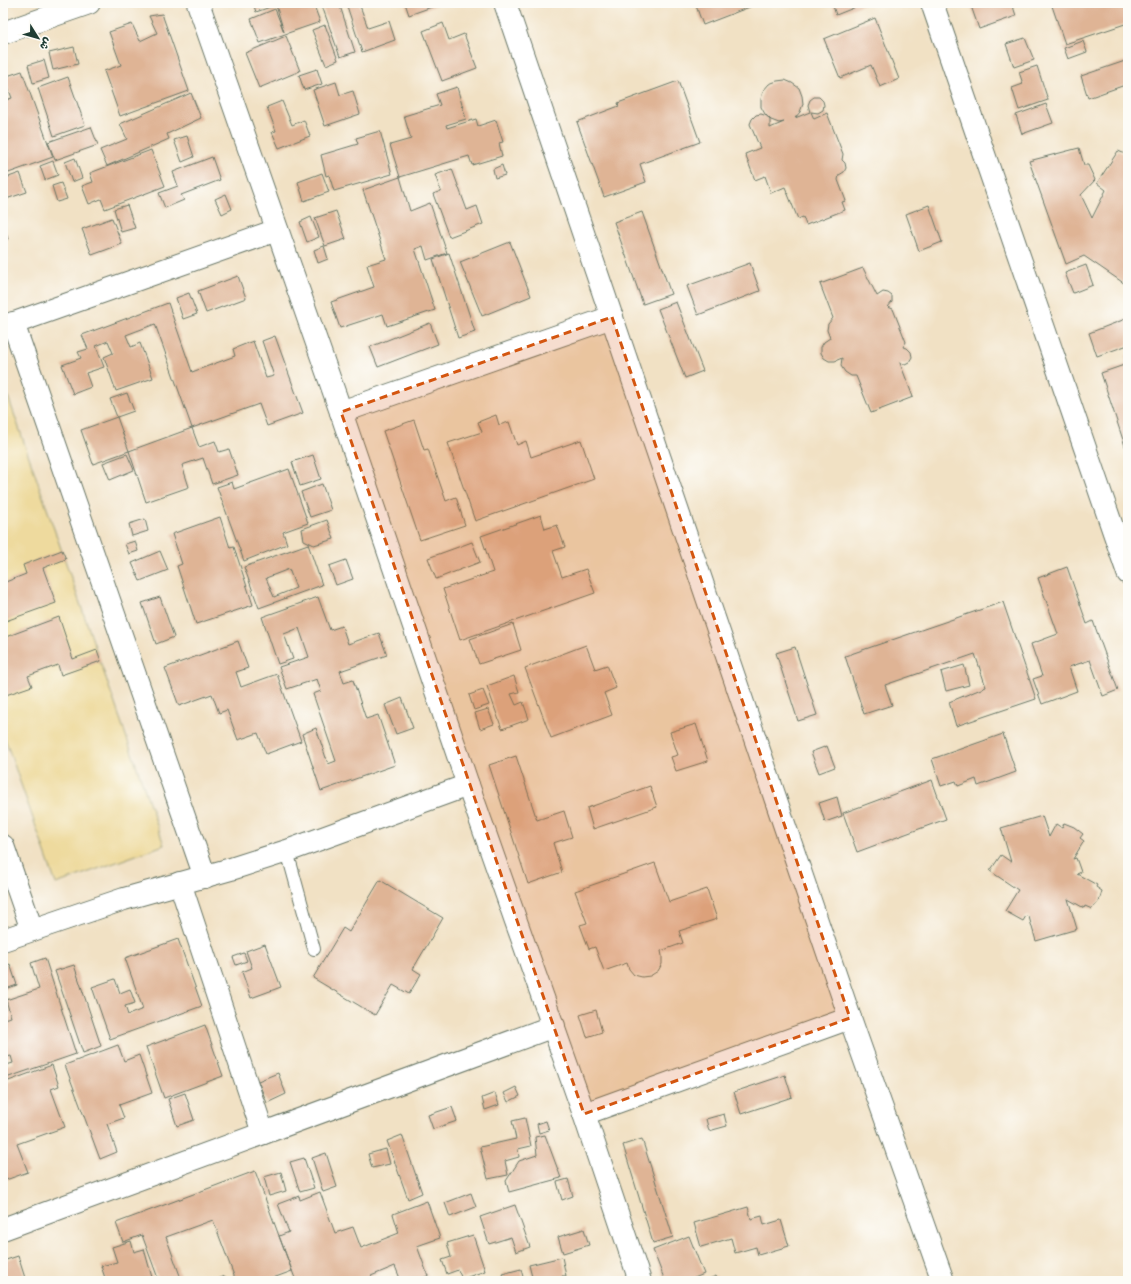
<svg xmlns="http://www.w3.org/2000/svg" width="1131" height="1284" font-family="Sriracha,'Playpen Sans Arabic',sans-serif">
<rect width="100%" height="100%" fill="#fdfcf7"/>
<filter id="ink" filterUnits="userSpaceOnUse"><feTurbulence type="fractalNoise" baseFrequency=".025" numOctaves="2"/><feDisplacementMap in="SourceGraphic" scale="8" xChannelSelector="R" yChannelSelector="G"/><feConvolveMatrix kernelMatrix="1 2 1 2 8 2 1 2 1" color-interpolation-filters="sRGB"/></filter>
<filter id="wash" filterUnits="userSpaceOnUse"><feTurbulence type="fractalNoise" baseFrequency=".012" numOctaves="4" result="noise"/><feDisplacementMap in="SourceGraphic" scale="16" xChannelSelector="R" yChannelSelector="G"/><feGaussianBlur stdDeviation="0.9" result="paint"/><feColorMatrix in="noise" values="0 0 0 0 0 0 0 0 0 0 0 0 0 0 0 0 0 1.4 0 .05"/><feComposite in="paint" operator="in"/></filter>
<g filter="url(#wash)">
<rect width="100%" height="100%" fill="#f1e1c4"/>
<path fill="#eeda9e" stroke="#868c69" d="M3 382 164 845 56 884 3 733Z"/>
<g id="blocks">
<g fill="#dfb495" fill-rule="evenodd">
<path d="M253 3H313L320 22 285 34 260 43 251 19 275 9 284 32 276 5 256 12Z"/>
<path d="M321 3H339L355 52 340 57Z"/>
<path d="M346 3H359L368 28 389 21 395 40 362 52Z"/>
<path d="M405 3H443L409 15Z"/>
<path d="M539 3H553L541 7Z"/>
<path d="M695 3H760L703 25Z"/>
<path d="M832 3H866L836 15Z"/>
<path d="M970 3H1012L1016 16 979 29Z"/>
<path d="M1051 3H1128V23L1065 44Z"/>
<path d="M162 14 189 91 120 116 104 71 121 65 109 32 132 24 140 41 157 33 149 16Z"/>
<path d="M875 18 899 79 880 87 871 65 840 78 824 39Z"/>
<path d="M443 23 449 40 464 34 477 68 442 81 423 31Z"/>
<path d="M325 25 338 60 326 65 312 30Z"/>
<path d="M286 36 300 71 259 88 245 53Z"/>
<path d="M1025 38 1034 60 1014 67 1006 44Z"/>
<path d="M1083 41 1087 52 1068 59 1064 48Z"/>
<path d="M74 47 78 64 53 70 49 53Z"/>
<path d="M44 60 49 78 33 83 28 65Z"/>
<path d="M1125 61 1128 69V84L1088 98 1081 76Z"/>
<path d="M1037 66 1048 100 1019 110 1012 88 1023 84 1019 72Z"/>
<path d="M317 69 322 84 304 90 299 75Z"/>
<path d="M22 71 53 157 3 175V101L12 98 4 77Z"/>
<path d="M68 77 85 125 54 136 38 88Z"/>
<path d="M785 80 792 83 799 88 802 96 803 104 800 112 795 118 810 112 808 105 810 100 814 97H819L823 101 824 105 823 110 818 113 811 112 814 119 827 113 843 154 842 160 845 163 846 168 844 172 839 175 838 180 846 201 842 202 845 210 806 225 803 217 798 219 785 187 771 193 765 176 755 180 745 154 760 148 750 124 752 119 756 115 761 114 767 116 770 120V128L784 122 779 123 771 120 765 114 761 107V99L763 91 769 84 777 81Z"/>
<path d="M678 81 700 142 640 164 646 182 604 197 577 122 619 106 618 103Z"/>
<path d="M336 82 340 95 353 91 360 114 325 126 313 90Z"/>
<path d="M457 87 466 119 446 125 447 128 476 119 478 126 496 120 503 142 499 143 502 156 472 165 469 156 400 177 390 145 411 139 404 116 440 105 436 94Z"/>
<path d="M191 93 201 118 167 134 169 139 107 166 100 150 127 139 120 124Z"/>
<path d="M282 101 292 125 304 120 310 136 279 148 272 132 276 131 267 107Z"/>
<path d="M1046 104 1053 123 1022 134 1016 115Z"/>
<path d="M91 127 98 145 55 160 48 142Z"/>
<path d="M380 131 392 174 334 191 329 175 326 176 321 155 358 144 356 138Z"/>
<path d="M187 136 194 157 182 162 174 140Z"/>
<path d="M1079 148 1084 165H1088L1095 180 1081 195 1092 218 1106 190 1097 183 1118 151 1128 155V286L1084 256 1066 264 1029 161Z"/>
<path d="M151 150 165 186 105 209 101 199 89 204 82 186 93 182 90 173Z"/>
<path d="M212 157 220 180 181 195 184 200 165 208 159 193 178 186 173 172Z"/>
<path d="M75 158 82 178 72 182 65 162Z"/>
<path d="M53 161 58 175 45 180 40 166Z"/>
<path d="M502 165 505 175 495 178 493 169Z"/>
<path d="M452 169 467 210 477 206 483 224 449 237 433 194 441 191 435 175Z"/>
<path d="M20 173 27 192 3 200V179Z"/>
<path d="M322 173 329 192 304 201 298 182Z"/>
<path d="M400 177 410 211 430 203 447 253 427 260 423 246 415 249 435 310 387 326 383 314 340 328 331 302 374 287 367 265 386 259 363 190Z"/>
<path d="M61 183 67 199 57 202 52 186Z"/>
<path d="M226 194 232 209 222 214 215 199Z"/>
<path d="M127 205 135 228 121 232 114 209Z"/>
<path d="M929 205 942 242 919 251 906 214Z"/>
<path d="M336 211 346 239 325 246 315 218Z"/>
<path d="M642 212 671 294 643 304 614 222Z"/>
<path d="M311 217 319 237 307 242 300 222Z"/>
<path d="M112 218 122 244 92 255 82 229Z"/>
<path d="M3 224 8 239 3 241Z"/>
<path d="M510 242 531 296 482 316 460 262Z"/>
<path d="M324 246 328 259 318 263 314 250Z"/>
<path d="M449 253 475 332 458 338 433 259Z"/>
<path d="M750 263 760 291 698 315 687 286Z"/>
<path d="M1086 265 1093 285 1073 293 1065 273Z"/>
<path d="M863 268 877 296 883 292 888 293 892 296V302L888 307 893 309 906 342 903 347 907 348 911 352 912 357 909 362 905 364 900 363 913 397 871 413 856 376H851L845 372 841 366 842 358 835 361H829L824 358 821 353V347L824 342 830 338 827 330 828 324 833 318 820 284Z"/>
<path d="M238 276 246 298 206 313 198 291Z"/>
<path d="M189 293 197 314 183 319 176 298Z"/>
<path d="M676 302 703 371 685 378 658 309Z"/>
<path d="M168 303 192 372 235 356 233 349 253 341 266 378 274 376 262 341 275 336 303 413 267 426 259 404 192 428 199 447 215 441 219 452 229 449 238 475 212 484 203 458 182 465 189 487 146 502 129 451 192 428 155 324 126 335 131 347 140 343 153 378 116 391 104 357 113 353 108 341 96 346 104 367 86 373 91 387 73 394 62 365 81 358 78 352 88 349 82 335Z"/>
<path d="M1128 318V345L1097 356 1089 333Z"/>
<path d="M430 323 438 344 378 367 370 347Z"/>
<path d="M1128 355V455L1101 373 1127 364 1125 356Z"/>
<path d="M127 393 134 411 117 417 110 399Z"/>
<path d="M496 415 499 425 509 422 517 445 526 441 531 457 581 440 594 479 475 521 448 443 482 432 478 422Z"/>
<path d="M117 417 129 451 93 464 81 430Z"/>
<path d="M414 420 424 450 428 449 446 501 456 497 465 525 420 540 383 431Z"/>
<path d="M127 454 134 470 110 480 103 463Z"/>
<path d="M313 455 321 479 300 486 292 462Z"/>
<path d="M289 469 308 523 283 532 287 544 244 561 217 487 232 482 234 489Z"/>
<path d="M322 484 331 510 310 517 301 492Z"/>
<path d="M541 515 545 529 557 525 565 547 553 551 562 577 586 569 595 593 460 640 443 589 493 572 481 536Z"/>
<path d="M220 517 230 548 234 547 253 605 196 624 177 566 182 564 172 534Z"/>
<path d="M145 519 148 531 132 536 129 524Z"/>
<path d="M327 520 334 539 314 545 304 540 302 529Z"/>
<path d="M135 541 138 551 129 554 125 544Z"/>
<path d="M472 542 480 562 436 579 428 558Z"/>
<path d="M308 544 322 585 259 608 244 567ZM289 569 296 588 274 597 266 578Z"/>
<path d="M62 550 66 559 43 568 56 603 3 622V583L26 574 23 565Z"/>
<path d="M160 551 168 570 140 581 132 563Z"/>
<path d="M346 560 353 579 336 585 329 566Z"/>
<path d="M1067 567 1087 624 1093 621 1118 690 1103 696 1090 660 1069 667 1077 691 1042 704 1033 679 1042 676 1031 644 1058 634 1038 578Z"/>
<path d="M160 597 174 637 156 644 142 603Z"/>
<path d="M318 597 330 630 342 626 348 644 379 633 387 655 340 671 344 683 353 680 366 719 378 715 395 765 321 791 302 734 316 728 328 764 336 761 313 694 321 691 317 679 287 689 279 667 309 657 299 628 284 634 293 659 278 664 262 617Z"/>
<path d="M1003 602 1036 699 956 726 949 702 986 687 975 654 885 685 892 705 864 714 845 656Z"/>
<path d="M59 617 73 659 97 650 101 661 61 675 58 665 28 676 32 686 3 696V638Z"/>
<path d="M513 624 521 650 479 664 470 639Z"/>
<path d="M238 641 248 668 236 672 241 687 277 674 301 741 266 754 258 733 238 740 227 710 219 713 212 694 179 706 165 668Z"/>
<path d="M586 645 595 669 607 665 616 688 604 693 612 715 551 738 525 668Z"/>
<path d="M795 647 817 715 798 721 776 653Z"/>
<path d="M964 665 969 685 946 691 941 672Z"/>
<path d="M514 676 519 692 511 694 516 705 523 702 529 719 502 729 487 686Z"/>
<path d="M483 690 489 705 474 710 469 695Z"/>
<path d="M402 698 413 728 396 734 385 705Z"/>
<path d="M488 709 494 724 480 729 475 713Z"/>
<path d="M696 724 708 761 676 771 671 757 678 755 670 732Z"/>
<path d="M1003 734 1016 772 978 786 976 779 958 786 956 781 941 786 932 759Z"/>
<path d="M827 746 835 767 819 773 811 752Z"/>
<path d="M516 756 537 820 564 811 572 837 553 843 562 872 528 884 489 765Z"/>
<path d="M932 780 946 819 857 852 843 813Z"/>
<path d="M650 786 657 807 593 829 587 808Z"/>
<path d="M837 797 842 816 825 822 819 803Z"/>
<path d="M1042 816 1049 837 1056 824 1062 828 1064 823 1074 827 1083 834 1080 838 1084 841 1073 859 1076 858 1081 872 1077 874 1097 885 1096 887 1102 891 1099 901 1092 909 1085 906 1084 908 1068 899 1077 929 1036 941 1029 917 1026 916 1023 921 1005 911 1018 890 990 871 1001 855 1011 862 1001 828Z"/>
<path d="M655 863 669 902 707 889 717 919 679 931 683 943 661 951 662 956V964L658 971 650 976 642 977 634 975 629 969 627 963 604 971 595 947 589 949 580 925 587 923 575 891Z"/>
<path d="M380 880 443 918 413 969 421 974 409 994 393 985 375 1015 313 978 343 928 349 932Z"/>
<path d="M178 939 202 1006 110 1039 92 987 115 979 120 993 130 989 135 1003 125 1006 128 1015 143 1009 125 958Z"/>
<path d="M265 944 281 987 251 998 242 972 252 968 246 951Z"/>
<path d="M244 953 247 961 236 965 233 957Z"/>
<path d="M45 958 76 1054 3 1079V1066L13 1063 11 1056 3 1058V1019L11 1017 6 1000 39 989 31 963Z"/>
<path d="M10 964 17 985 3 990V967Z"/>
<path d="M74 965 101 1046 83 1053 55 971Z"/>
<path d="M596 1010 602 1032 587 1037 580 1015Z"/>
<path d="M205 1025 223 1076 164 1098 146 1047Z"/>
<path d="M118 1045 124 1061 139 1055 152 1093 119 1105 124 1118 107 1124 117 1152 100 1159 65 1065Z"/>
<path d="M52 1065 59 1086 51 1089 65 1127 17 1144 28 1172 3 1181V1083Z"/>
<path d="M278 1073 286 1094 267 1103 258 1081Z"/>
<path d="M785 1075 792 1097 741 1114 734 1092Z"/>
<path d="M516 1087 520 1096 508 1102 504 1093Z"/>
<path d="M185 1093 194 1120 177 1126 168 1099Z"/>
<path d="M495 1093 499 1105 485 1110 482 1098Z"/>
<path d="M452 1107 457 1121 433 1129 428 1115Z"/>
<path d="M724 1114 727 1126 709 1131 706 1119Z"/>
<path d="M525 1118 531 1146 518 1149 519 1157 505 1161 508 1175 488 1179 480 1147 516 1139 512 1121Z"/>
<path d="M546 1121 549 1130 539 1133 537 1124Z"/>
<path d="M402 1135 422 1193 408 1199 387 1141Z"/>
<path d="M545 1135 561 1178 509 1192 506 1181 519 1161 537 1155 535 1137Z"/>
<path d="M642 1139 673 1237 653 1243 623 1145Z"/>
<path d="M386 1149 390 1164 372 1168 368 1154Z"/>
<path d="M326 1153 337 1187 323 1192 312 1158Z"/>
<path d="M304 1158 314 1188 300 1192 290 1162Z"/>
<path d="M255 1171 292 1271 265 1281H236L213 1220 166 1237 182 1281H159L142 1235 123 1242 116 1223Z"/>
<path d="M281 1172 286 1191 269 1196 264 1177Z"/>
<path d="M568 1179 573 1196 562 1200 557 1182Z"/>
<path d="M320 1192 335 1233 353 1227 361 1248 399 1233 393 1214 427 1201 440 1238 417 1246 428 1276 415 1281H401L395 1266 371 1276 373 1281H296L279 1236 289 1232 278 1204 299 1196 300 1200Z"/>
<path d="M471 1193 476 1207 450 1217 445 1203Z"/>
<path d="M515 1205 530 1247 516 1252 511 1237 489 1244 480 1217Z"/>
<path d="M748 1207 751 1219 762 1216 764 1225 781 1220 789 1246 758 1255 756 1247 735 1253 731 1238 701 1247 694 1223Z"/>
<path d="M584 1229 589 1245 563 1253 558 1237Z"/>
<path d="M473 1235 485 1271 462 1279 458 1270 447 1274 442 1260 451 1257 447 1243Z"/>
<path d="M689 1236 704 1274 687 1281H665L653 1250Z"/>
<path d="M131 1241 134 1252 144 1249 153 1281H106L101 1266 117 1262 112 1247Z"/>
<path d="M18 1256 26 1281H3V1261Z"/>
<path d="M562 1257 566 1276H562L563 1281H533L529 1265Z"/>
<path d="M521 1269 524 1281H504L502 1274Z"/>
<path d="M225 1276 226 1281H213Z"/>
<path d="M716 1276 718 1281H704Z"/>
</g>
</g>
</g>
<g filter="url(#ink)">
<use href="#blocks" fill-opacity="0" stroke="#687666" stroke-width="1"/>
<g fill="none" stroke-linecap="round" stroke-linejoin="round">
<defs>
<path id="lane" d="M287 851 314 949"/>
<g id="street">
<path d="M198 3 341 412 468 785 584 1114 640 1281"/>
<path d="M505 3 850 1018 943 1281"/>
<path d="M932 3 1128 573"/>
<path d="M3 33 89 3"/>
<path d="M13 323 205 877"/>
<path d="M3 327 277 230"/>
<path d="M341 412 612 317"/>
<path d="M3 846 32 930"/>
<path d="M180 883 263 1133"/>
<path d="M3 940 124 899 231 869 287 851 468 785"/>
<path d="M584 1114 850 1018"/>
<path d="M3 1229 554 1026"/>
</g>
</defs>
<use href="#lane" stroke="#687666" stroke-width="14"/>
<use href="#street" stroke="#687666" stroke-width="24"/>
<use href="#lane" stroke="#fff" stroke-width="12"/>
<use href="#street" stroke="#fff" stroke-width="22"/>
</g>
</g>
<path fill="#d45610" fill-opacity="0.2" stroke="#d45610" stroke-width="3" stroke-dasharray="8 5" stroke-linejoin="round" d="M612 317 850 1018 584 1114 341 412Z"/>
<rect width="1131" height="1284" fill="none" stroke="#fdfcf7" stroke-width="16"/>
<g transform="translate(38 38) rotate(127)" stroke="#fdfcf7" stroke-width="3" paint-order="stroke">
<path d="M0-3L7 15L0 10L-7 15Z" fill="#1f3d34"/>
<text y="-6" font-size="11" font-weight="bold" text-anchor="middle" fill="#1f3d34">ش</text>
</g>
</svg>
